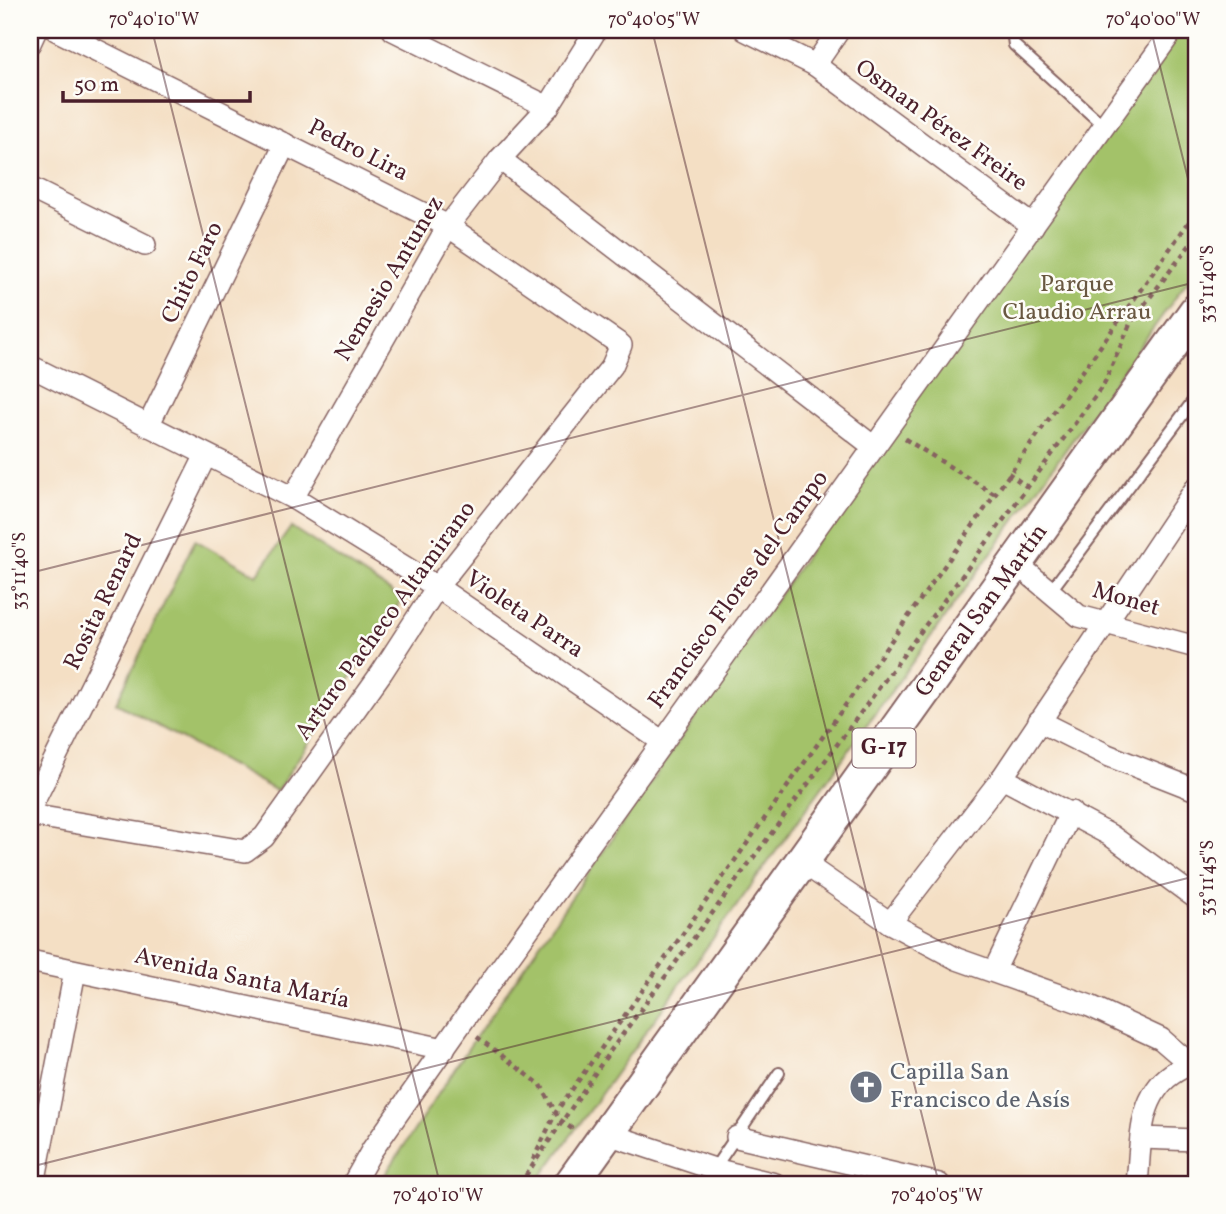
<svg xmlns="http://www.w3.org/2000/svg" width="1226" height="1214" font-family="Vollkorn,serif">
<rect width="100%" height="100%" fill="#fdfcf7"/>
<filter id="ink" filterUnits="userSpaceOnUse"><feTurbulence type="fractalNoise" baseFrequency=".0143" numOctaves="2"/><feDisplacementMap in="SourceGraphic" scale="14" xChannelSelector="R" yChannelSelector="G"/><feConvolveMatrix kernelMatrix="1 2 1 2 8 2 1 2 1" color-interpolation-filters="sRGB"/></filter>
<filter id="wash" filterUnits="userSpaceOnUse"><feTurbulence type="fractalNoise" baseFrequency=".00686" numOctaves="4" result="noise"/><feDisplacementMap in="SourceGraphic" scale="28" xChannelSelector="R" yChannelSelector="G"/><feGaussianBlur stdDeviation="1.57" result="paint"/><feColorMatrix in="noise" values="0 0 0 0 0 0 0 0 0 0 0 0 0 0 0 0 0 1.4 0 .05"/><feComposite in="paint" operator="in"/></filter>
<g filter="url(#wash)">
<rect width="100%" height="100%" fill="#f4dfc4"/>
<g fill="#a3c269" stroke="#76704a" stroke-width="2">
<path d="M1175 30H1196V269L536 1184H379L473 1041 1009 260Z"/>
<path d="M291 527 402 599 277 791 116 703 195 540 257 575Z"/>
</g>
</g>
<g filter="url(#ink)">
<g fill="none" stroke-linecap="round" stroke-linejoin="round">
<defs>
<g id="lane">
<path d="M1012 30 1014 45 1104 126"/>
<path d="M1049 593 1196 397"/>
<path d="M714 1169 779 1073"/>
</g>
<g id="street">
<path d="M393 30 548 107"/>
<path d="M745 30 815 65 1033 226"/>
<path d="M30 43 36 30"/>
<path d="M815 65 839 30"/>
<path d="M500 159 874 447"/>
<path d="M30 188 145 245"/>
<path d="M30 366 293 498 437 587 663 742"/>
<path d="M148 426 285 144"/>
<path d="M293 498 448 226 500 159 548 107 596 30"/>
<path d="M1016 563 1079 616 1196 647"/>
<path d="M1039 721 1107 755 1196 790"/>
<path d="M1002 778 1110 835 1196 898"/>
<path d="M30 809 206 455"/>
<path d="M30 815 245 851 264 837 382 672 437 587 612 366 621 345 448 226 56 30"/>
<path d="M802 862 890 923 957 959 1090 1006 1161 1039 1190 1064"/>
<path d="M890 923 1002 778 1196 488"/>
<path d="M30 961 444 1049"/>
<path d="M994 971 1071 812"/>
<path d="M608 1134 714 1169 775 1184"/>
<path d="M737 1137 939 1184"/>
<path d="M1141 1138 1196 1140"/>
<path d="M34 1184 75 971"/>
<path d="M353 1184 372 1150 460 1025 1173 30"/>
<path d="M1137 1184C1141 1147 1137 1098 1172 1074 1179 1069 1187 1064 1196 1065"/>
</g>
<path id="primary" d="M571 1184 1196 311"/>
</defs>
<use href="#lane" stroke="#866261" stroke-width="14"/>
<use href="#street" stroke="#866261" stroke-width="24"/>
<use href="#primary" stroke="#866261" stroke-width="37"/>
<g stroke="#866261" stroke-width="4.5" stroke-dasharray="5 5" stroke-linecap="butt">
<path d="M905 439 994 494"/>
<path d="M1008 473 1030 489"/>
<path d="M477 1037 541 1085 559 1119 575 1131"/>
<path d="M533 1160 556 1112 1196 212"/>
<path d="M520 1184 608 1054 1104 384 1131 322 1196 237"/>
</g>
<use href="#lane" stroke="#fff" stroke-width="10"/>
<use href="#street" stroke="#fff" stroke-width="21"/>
<use href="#primary" stroke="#fff" stroke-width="33"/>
</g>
</g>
<path fill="none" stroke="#4a1f2b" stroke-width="2" stroke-opacity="0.45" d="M152 30 440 1184M652 30 939 1184M1151 30 1196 211M30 573 1196 282M30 1167 1196 876"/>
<defs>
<symbol id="church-disc" viewBox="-11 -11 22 22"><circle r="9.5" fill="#6b7280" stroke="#fdfcf7"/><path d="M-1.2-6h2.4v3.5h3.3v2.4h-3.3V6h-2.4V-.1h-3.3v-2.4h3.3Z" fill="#fff"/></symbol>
</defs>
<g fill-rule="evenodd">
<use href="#church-disc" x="847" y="1068" width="38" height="38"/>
</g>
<g text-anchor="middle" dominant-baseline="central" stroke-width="5" stroke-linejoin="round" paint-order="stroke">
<rect fill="#fdfcf7" stroke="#806168" stroke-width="2" x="852.5" y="728.5" width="63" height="39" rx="5"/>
<g font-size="23" font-weight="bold" fill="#4a1f2b">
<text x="884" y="748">G-17</text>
</g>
<g font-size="24" fill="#4a1f2b" stroke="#fdfcf7">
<text transform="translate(941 126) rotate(36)">Osman Pérez Freire</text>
<text transform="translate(358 151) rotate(27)">Pedro Lira</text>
<text transform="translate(193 273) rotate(-64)">Chito Faro</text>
<text transform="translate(390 279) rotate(-59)">Nemesio Antunez</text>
<text transform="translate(739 590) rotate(-54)">Francisco Flores del Campo</text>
<text transform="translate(1126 600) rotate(16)">Monet</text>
<text transform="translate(104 602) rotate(-64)">Rosita Renard</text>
<text transform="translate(982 611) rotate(-54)">General San Martín</text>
<text transform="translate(524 615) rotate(34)">Violeta Parra</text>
<text transform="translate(386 621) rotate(-54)">Arturo Pacheco Altamirano</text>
<text transform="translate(242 979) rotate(12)">Avenida Santa María</text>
</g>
<g font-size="24" fill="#695841" stroke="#fdfcf7">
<text x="1077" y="285">Parque<tspan x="1077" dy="28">Claudio Arrau</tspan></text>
</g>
<g font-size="24" fill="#5b616d" stroke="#fdfcf7" text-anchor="start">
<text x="890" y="1073">Capilla San<tspan x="890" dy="28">Francisco de Asís</tspan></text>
</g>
</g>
<rect width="1226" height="1214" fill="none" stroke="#fdfcf7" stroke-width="77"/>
<path d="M63 91v10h187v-10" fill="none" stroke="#4a1f2b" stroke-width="3.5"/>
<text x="74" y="91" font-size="21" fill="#4a1f2b" stroke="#fdfcf7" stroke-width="5" paint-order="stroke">50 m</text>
<rect x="38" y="38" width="1150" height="1138" fill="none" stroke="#4a1f2b" stroke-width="2.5"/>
<g font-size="18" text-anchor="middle" fill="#4a1f2b">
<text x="154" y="25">70°40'10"W</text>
<text x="654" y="25">70°40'05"W</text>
<text x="1153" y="25">70°40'00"W</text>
<text transform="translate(1207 284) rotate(-90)" y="6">33°11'40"S</text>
<text transform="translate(19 571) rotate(-90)" y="6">33°11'40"S</text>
<text transform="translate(1207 878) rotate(-90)" y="6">33°11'45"S</text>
<text x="438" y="1201">70°40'10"W</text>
<text x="937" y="1201">70°40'05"W</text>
</g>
</svg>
